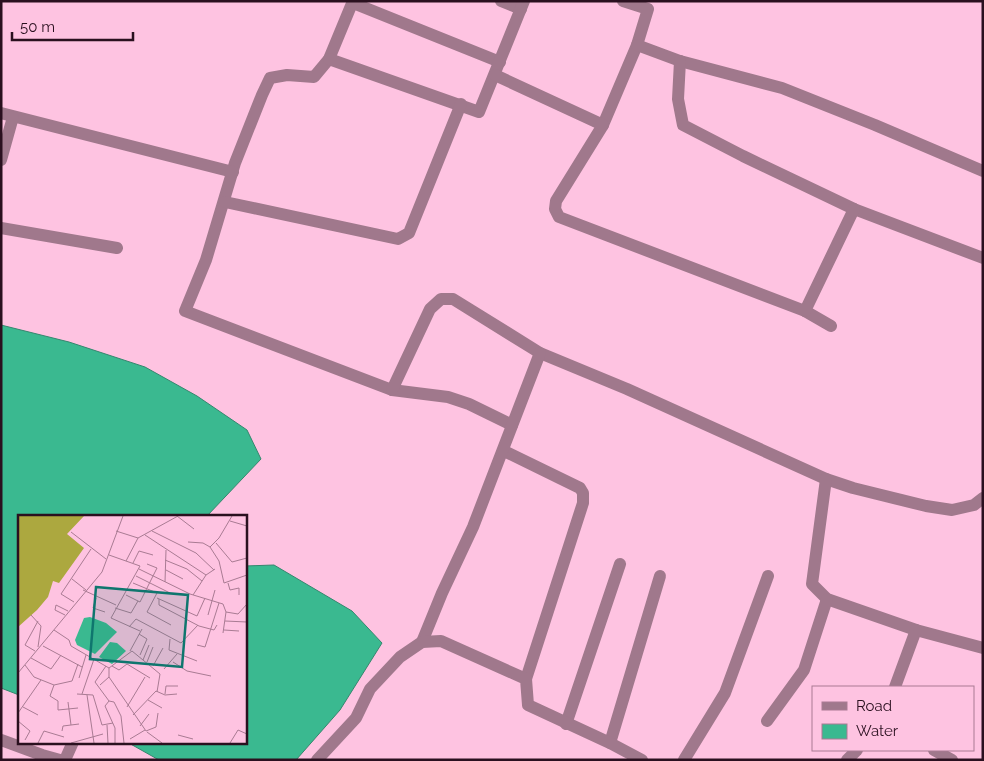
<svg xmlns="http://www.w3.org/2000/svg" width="984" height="761" font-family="Raleway,sans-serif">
<rect width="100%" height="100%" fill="#fec3e1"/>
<g fill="#3ab990" stroke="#35866e">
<path d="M1 325 69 342 145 367 197 396 247 430 261 459 207 516H19V695L1 688Z"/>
<path d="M274 565 352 611 382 643 340 710 296 760H159L127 742H245V566Z"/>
</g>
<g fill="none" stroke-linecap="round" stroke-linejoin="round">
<g stroke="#a0788c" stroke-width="12">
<path d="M353 1 329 59 314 77 287 75 270 78 262 95 235 163 206 260 185 311 392 390 448 397 469 404 512 425"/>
<path d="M501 1 521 9"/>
<path d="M623 1 648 9 637 45 603 125 556 201 555 209 559 217 805 311 831 326"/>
<path d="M353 3 500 62"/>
<path d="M637 45 680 61 782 88 875 125 983 171"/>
<path d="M329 59 479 112 524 1"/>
<path d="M680 61 678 99 683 125 743 156 854 209 983 258"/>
<path d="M495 75 603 125"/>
<path d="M1 113 233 172"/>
<path d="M1 160 13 117"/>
<path d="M225 202 398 239 409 233 461 104"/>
<path d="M1 228 117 248"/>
<path d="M805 311 854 209"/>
<path d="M392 390 430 309 441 299H453L540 353 627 389 826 479 853 488 926 506 952 510 974 505 983 498"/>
<path d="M504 451 580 488 583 493V503L526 679"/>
<path d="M826 479 812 584 827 599 916 630 983 648"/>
<path d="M422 642 442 593 473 527 540 353"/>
<path d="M895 687 916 630"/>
<path d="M767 721 804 670 827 599"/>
<path d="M566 724 620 564"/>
<path d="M1 740 42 755 60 760"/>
<path d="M610 743 660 576"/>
<path d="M934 750 952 760"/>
<path d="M65 760 73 742"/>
<path d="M317 760 356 718 370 689 400 657 422 642 441 641 526 679 528 705 610 743 642 760"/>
<path d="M684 760 725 693 768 576"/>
<path d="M847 760 857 750"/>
</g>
</g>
<g transform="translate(18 515)">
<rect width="229" height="229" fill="#fec3e1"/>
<path d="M0 1H66L49 19 66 33 41 68 35 66 30 82 19 95 0 112Z" fill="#aca83f"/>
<path d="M72 102 88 108 99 117 77 139 59 130 57 125 66 103ZM92 127 99 128 108 136 94 149 81 142Z" fill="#3ab990"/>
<path fill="none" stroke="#a97b93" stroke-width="1" d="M159 1 176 14M212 6 229 11M98 16 120 23M134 16 178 38 196 55M53 17 88 44M127 20 188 60M170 27 185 28 192 32 201 23 214 1M198 28 214 47 229 43M192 32 201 46 206 68 229 60M91 40 122 51 93 103 122 116M147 45 169 54 184 66M108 46 120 23 160 1M115 48 121 36 135 40M121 54 172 79 205 89 208 97 205 118M148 55 165 64M118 61 152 78M54 64 68 75M147 67 148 35M115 68 139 78 129 97 153 110M210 68 212 75 221 73V80M65 75 98 90M108 80 122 87 139 53 129 49M175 80 188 60 197 54M78 83 75 93 87 97M139 83 179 101 187 83M141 84V90L181 111 196 115 199 110M56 87 43 79 73 34M97 93 113 98 120 86M208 97 220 99 229 89M13 100 23 111 20 132M47 100 37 95 38 90 50 96M190 100 197 75M207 106 229 107M111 112 118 104 163 128 180 110M36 115 51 125 53 131 91 153V162L82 170M206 115 221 116M121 119 129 124 122 140M152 124 151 135 179 146M179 130 187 132 201 88M25 131 64 152M17 136 7 130 20 106M112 136 124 114M13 143 33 154 43 140M125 145 131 130M129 147 135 132M155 147 169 156 193 161M60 149 54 166 36 170 32 181 40 186V195L60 193M7 150 16 162 36 170M88 151 77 167 91 186 96 187 103 201 106 228M94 151 101 155 109 149 132 163M135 151 145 133M91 153 114 136 142 159 139 177M146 154 159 139M0 158 84 57 105 1M91 162 128 216 138 212 140 198M61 163 68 140M138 176 147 180 159 179M59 179 75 180 84 210 95 208M64 179 76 144M147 179 148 171H160M69 180 76 228M130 185 144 193M91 186 87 191 97 213V228M50 187 53 210M5 192 20 200M109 192 127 162M0 198 23 165M115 200 138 176M0 206 12 216 7 225M89 210 90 228M122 211 131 199M44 216 45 211 61 209M129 217 144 228M160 220 175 224M112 224 127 215M20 228 26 216 46 222M53 228 85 219M212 228 220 215 229 219"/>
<path fill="#0f766e" fill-opacity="0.15" stroke="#0f766e" stroke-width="2.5" d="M78 72 170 80 164 152 72 144Z"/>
<rect width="229" height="229" fill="none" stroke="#2a101f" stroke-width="2.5"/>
</g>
<rect width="984" height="761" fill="none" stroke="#2a101f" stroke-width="5"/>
<rect x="812" y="686" width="162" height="65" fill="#fec3e1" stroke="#a97b93"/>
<rect x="822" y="702" width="25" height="8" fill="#a0788c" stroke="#a97b93"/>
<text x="856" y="711" font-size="15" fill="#2a101f">Road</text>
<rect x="822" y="724" width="25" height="15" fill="#3ab990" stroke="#a97b93"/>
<text x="856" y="736" font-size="15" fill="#2a101f">Water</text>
<path d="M12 32v8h121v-8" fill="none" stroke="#2a101f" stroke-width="2.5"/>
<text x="20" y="32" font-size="15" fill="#2a101f" stroke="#fec3e1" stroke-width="4" paint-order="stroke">50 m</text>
</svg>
